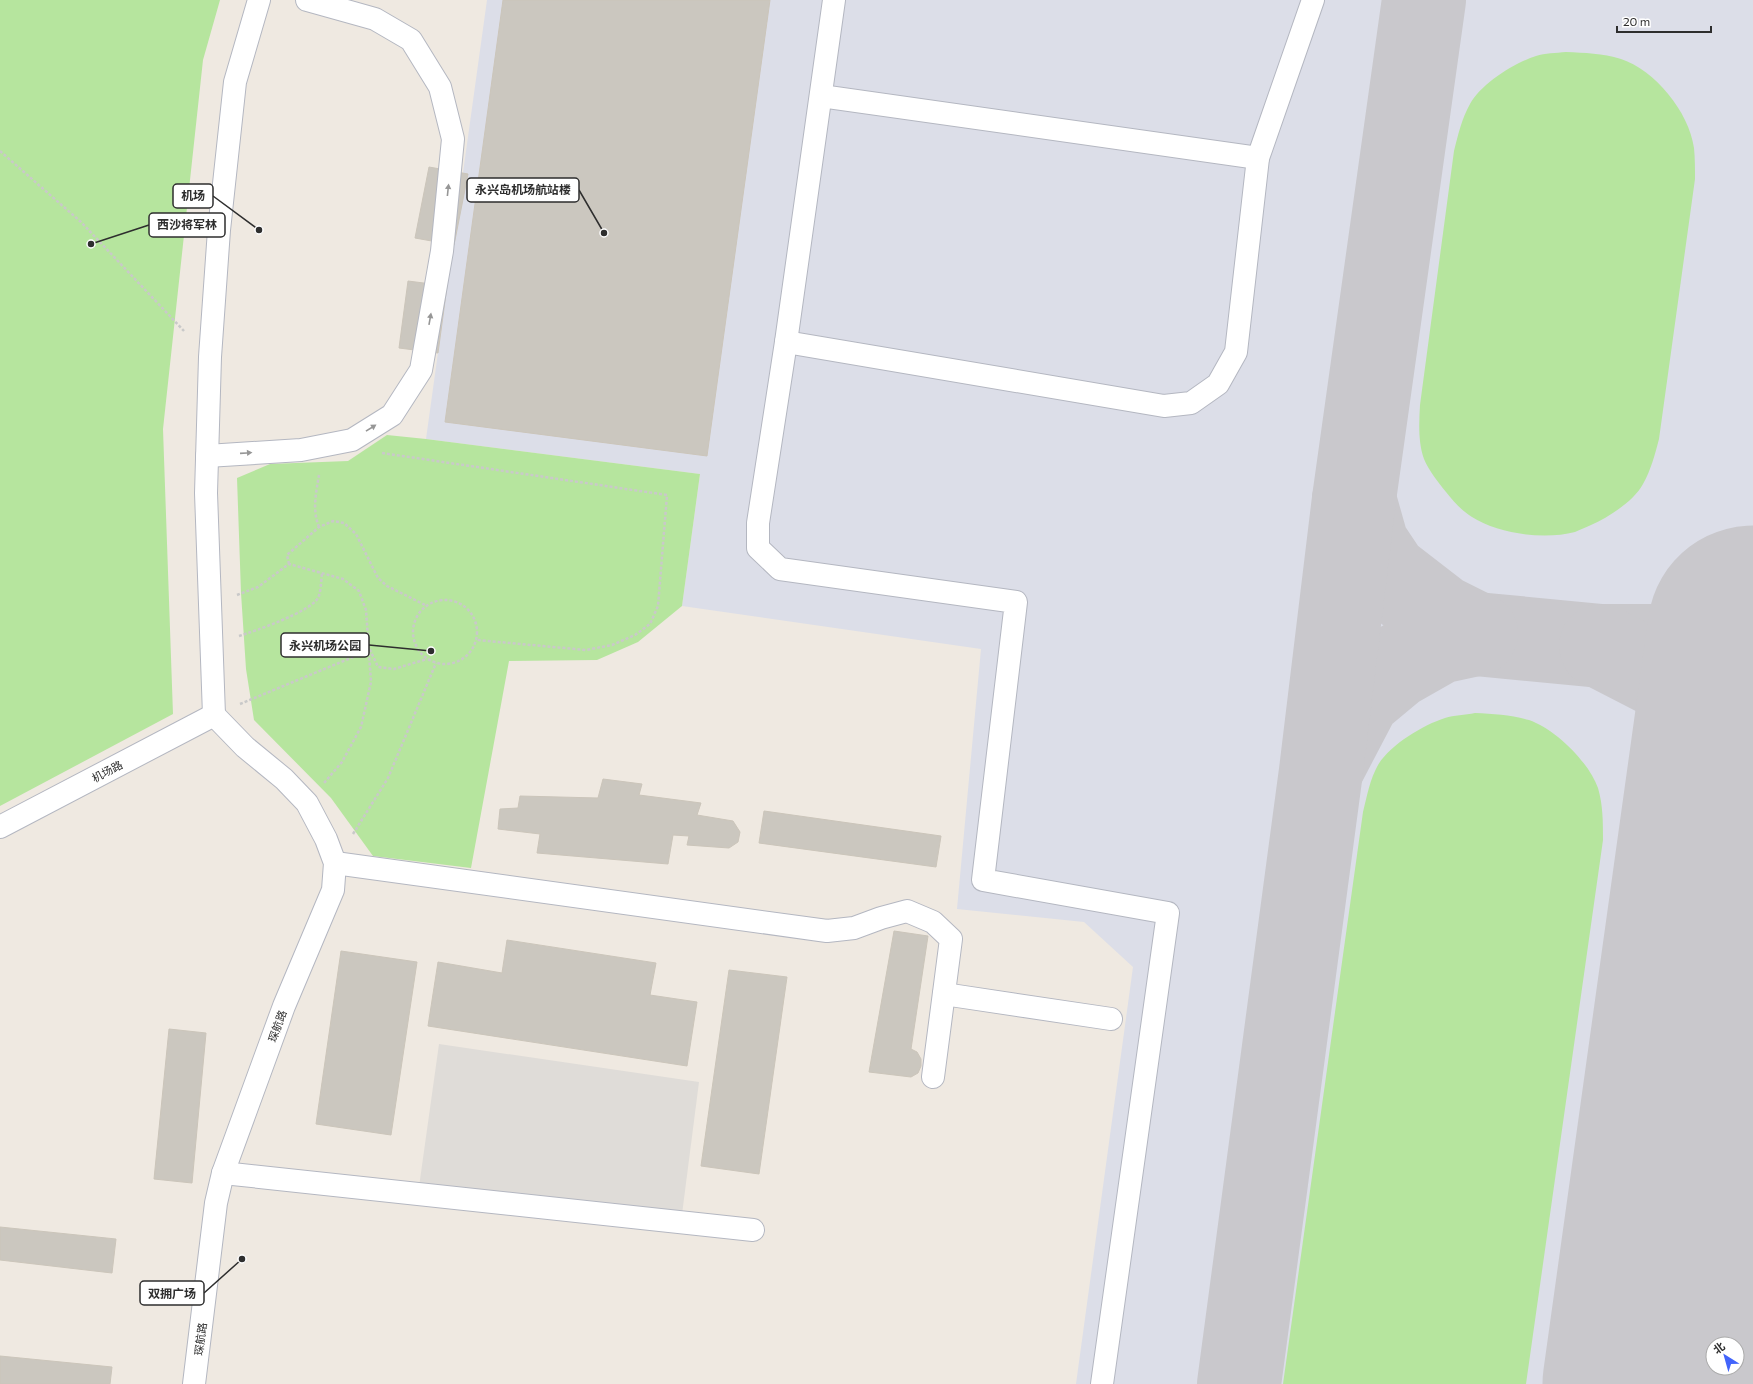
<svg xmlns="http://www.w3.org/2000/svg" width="1753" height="1384" font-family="Commissioner,'Noto Sans SC',sans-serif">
<rect width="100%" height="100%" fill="#efe9e1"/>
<path fill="#dcdee8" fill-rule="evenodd" d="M487 0H1753V1384H1076L1133 967 1084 922 957 909 981 649 682 606 700 474 426 439ZM1713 1344H1737V1368H1713Z"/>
<g fill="#b6e59e">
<path d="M0 0H220L203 60 163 429 173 714 0 806Z"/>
<path d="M1566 52C1585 53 1602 53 1621 59 1655 70 1689 112 1694 148 1695 158 1695 169 1695 179L1659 439C1655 454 1651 470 1643 484 1634 501 1609 517 1591 525 1586 527 1580 530 1575 532 1544 540 1499 534 1472 517 1462 511 1453 501 1446 492 1438 482 1429 471 1424 459 1418 442 1419 423 1420 405L1454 151C1458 135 1462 118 1470 104 1481 84 1514 63 1536 56 1545 53 1556 53 1566 52Z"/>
<path d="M387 435 426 439 700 474 682 606 638 642 597 660 509 661 471 868 373 856 331 798 254 720 246 669 241 593 237 478 270 464 348 461Z"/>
<path d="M1475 713C1494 714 1512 715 1529 720 1555 729 1589 762 1598 788 1603 805 1603 822 1603 840L1526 1384H1283L1363 812C1367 796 1370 779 1378 765 1390 745 1423 725 1445 718 1454 715 1465 715 1475 713Z"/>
</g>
<path fill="#dfdcd8" d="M439 1044 699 1082 681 1222 418 1194Z"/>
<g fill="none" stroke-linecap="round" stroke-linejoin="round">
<g stroke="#c9c8cc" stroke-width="84">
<path d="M1476 634 1601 646H1664L1697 634 1726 611 1751 577 1753 570"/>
<path d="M1601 646 1669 681 1693 711 1723 769 1725 834"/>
<path d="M1325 762 1359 697 1395 667 1439 642 1476 634 1440 616 1387 575 1367 545 1354 499"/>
<path d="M1239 1384 1321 771 1354 499 1424 0"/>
</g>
<path stroke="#c9c8cc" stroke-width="211" d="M1648 1384 1753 631"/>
</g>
<g fill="#cbc7bf" stroke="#cbc5ba">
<path d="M503 0H770L707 456 445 422Z"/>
<path d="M429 167 468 174 454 245 415 238Z"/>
<path d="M408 281 447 286 438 353 399 348Z"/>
<path d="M603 779 642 784 639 795 701 803 697 815 733 821 740 832 738 842 729 848 687 845 689 836 673 835 668 864 537 853 540 834 498 829 500 809 518 808 520 796 598 798Z"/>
<path d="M764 811 941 836 936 867 759 843Z"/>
<path d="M894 931 928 936 911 1049 917 1052 921 1059V1066L918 1073 911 1077 869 1072Z"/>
<path d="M507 940 656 963 650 995 697 1002 687 1066 428 1026 438 962 502 973Z"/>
<path d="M341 951 417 962 391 1135 316 1124Z"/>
<path d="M729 970 787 977 759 1174 701 1166Z"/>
<path d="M169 1029 206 1033 192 1183 154 1179Z"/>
<path d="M0 1227 116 1239 112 1273 0 1260Z"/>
<path d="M0 1356 112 1367 110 1384H0Z"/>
</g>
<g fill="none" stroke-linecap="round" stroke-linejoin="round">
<defs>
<g id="minor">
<path d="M834 0 786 342 758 523V548L780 569 1016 602 983 880 1168 913 1102 1384"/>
<path d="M821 96 1258 158"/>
<path d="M786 342 1164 406 1191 403 1218 384 1236 352 1258 158 1313 0"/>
<path d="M207 456 301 450 352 440 392 415 421 370 442 251 453 139 440 87 411 40 375 19 307 0"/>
<path d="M214 715 206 493 210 357 219 230 235 82 259 0"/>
<path d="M0 827 214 715"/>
<path d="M335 863 827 931 854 928 881 918 907 911 933 922 951 939 933 1077"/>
<path d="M944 994 1111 1019"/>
<path d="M223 1173 753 1230"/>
<path d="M194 1384 216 1203 223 1173 284 1006 333 890 335 863 326 839 307 803 284 779 245 747 214 715"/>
</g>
</defs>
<use href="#minor" stroke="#b4b7c1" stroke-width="24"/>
<g stroke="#c9c9c9" stroke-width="2.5" stroke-dasharray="3 2" stroke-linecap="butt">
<path d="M0 151 81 222 184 331"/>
<path d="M382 453 667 495 658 606 650 624 635 635 612 645 586 650 477 640"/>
<path d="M319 527C312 510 316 493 319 475"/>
<path d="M289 564 287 555 319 527 333 521 344 523 356 534 378 578 387 586 427 606"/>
<path d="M237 595 258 587 289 564 343 579 359 591 366 610 371 682 361 727 342 762 324 783"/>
<circle cx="445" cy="632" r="32"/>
<path d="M239 636C255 631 310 612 318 598 321 592 321 581 322 573"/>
<path d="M240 704 370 650 378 667 394 669 427 659"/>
<path d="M353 834 388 778 436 663"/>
</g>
<use href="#minor" stroke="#fff" stroke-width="22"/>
</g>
<defs><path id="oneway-solid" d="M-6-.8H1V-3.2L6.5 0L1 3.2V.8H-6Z"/></defs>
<g fill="#969696">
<use href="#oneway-solid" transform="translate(448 190) rotate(-84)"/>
<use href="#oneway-solid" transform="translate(430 319) rotate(-80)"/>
<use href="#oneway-solid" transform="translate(371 428) rotate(-32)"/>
<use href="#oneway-solid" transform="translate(246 453) rotate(-4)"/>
</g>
<g text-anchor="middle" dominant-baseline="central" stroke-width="4" stroke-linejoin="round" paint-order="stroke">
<g font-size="11" fill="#2e2e2e" stroke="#fff">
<text transform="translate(107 771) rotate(-28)">机场路</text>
<text transform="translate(277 1026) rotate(-70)">琛航路</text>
<text transform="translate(200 1339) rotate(-83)">琛航路</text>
</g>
</g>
<path fill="none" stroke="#2e2e2e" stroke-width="1.5" d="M604 233L579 190M259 230L213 196M91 244L149 225M431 651L369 645M242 1259L204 1293"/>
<g fill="#2e2e2e" stroke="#fff" stroke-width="1.5">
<circle cx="604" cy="233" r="4"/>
<circle cx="259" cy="230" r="4"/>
<circle cx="91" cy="244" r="4"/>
<circle cx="431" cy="651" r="4"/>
<circle cx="242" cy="1259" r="4"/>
</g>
<g fill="#fff" stroke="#2e2e2e" stroke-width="1.5">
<rect x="467" y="178" width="112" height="24" rx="4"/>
<rect x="173" y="184" width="40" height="24" rx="4"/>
<rect x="149" y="213" width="76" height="24" rx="4"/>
<rect x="281" y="633" width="88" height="24" rx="4"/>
<rect x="140" y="1281" width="64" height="24" rx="4"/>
</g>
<g font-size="12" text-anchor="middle" font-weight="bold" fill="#2e2e2e">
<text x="523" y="194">永兴岛机场航站楼</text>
<text x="193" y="200">机场</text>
<text x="187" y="229">西沙将军林</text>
<text x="325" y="650">永兴机场公园</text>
<text x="172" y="1298">双拥广场</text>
</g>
<g transform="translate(1725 1356) rotate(323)"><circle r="19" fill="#ffffff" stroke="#ababab"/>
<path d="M0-3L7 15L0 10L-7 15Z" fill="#4264fb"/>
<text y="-6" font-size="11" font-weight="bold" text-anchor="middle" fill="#2e2e2e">北</text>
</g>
<path d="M1617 26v6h94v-6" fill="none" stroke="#2e2e2e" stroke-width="2"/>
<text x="1623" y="26" font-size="12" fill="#2e2e2e" stroke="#ffffff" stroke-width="3" paint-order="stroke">20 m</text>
</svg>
